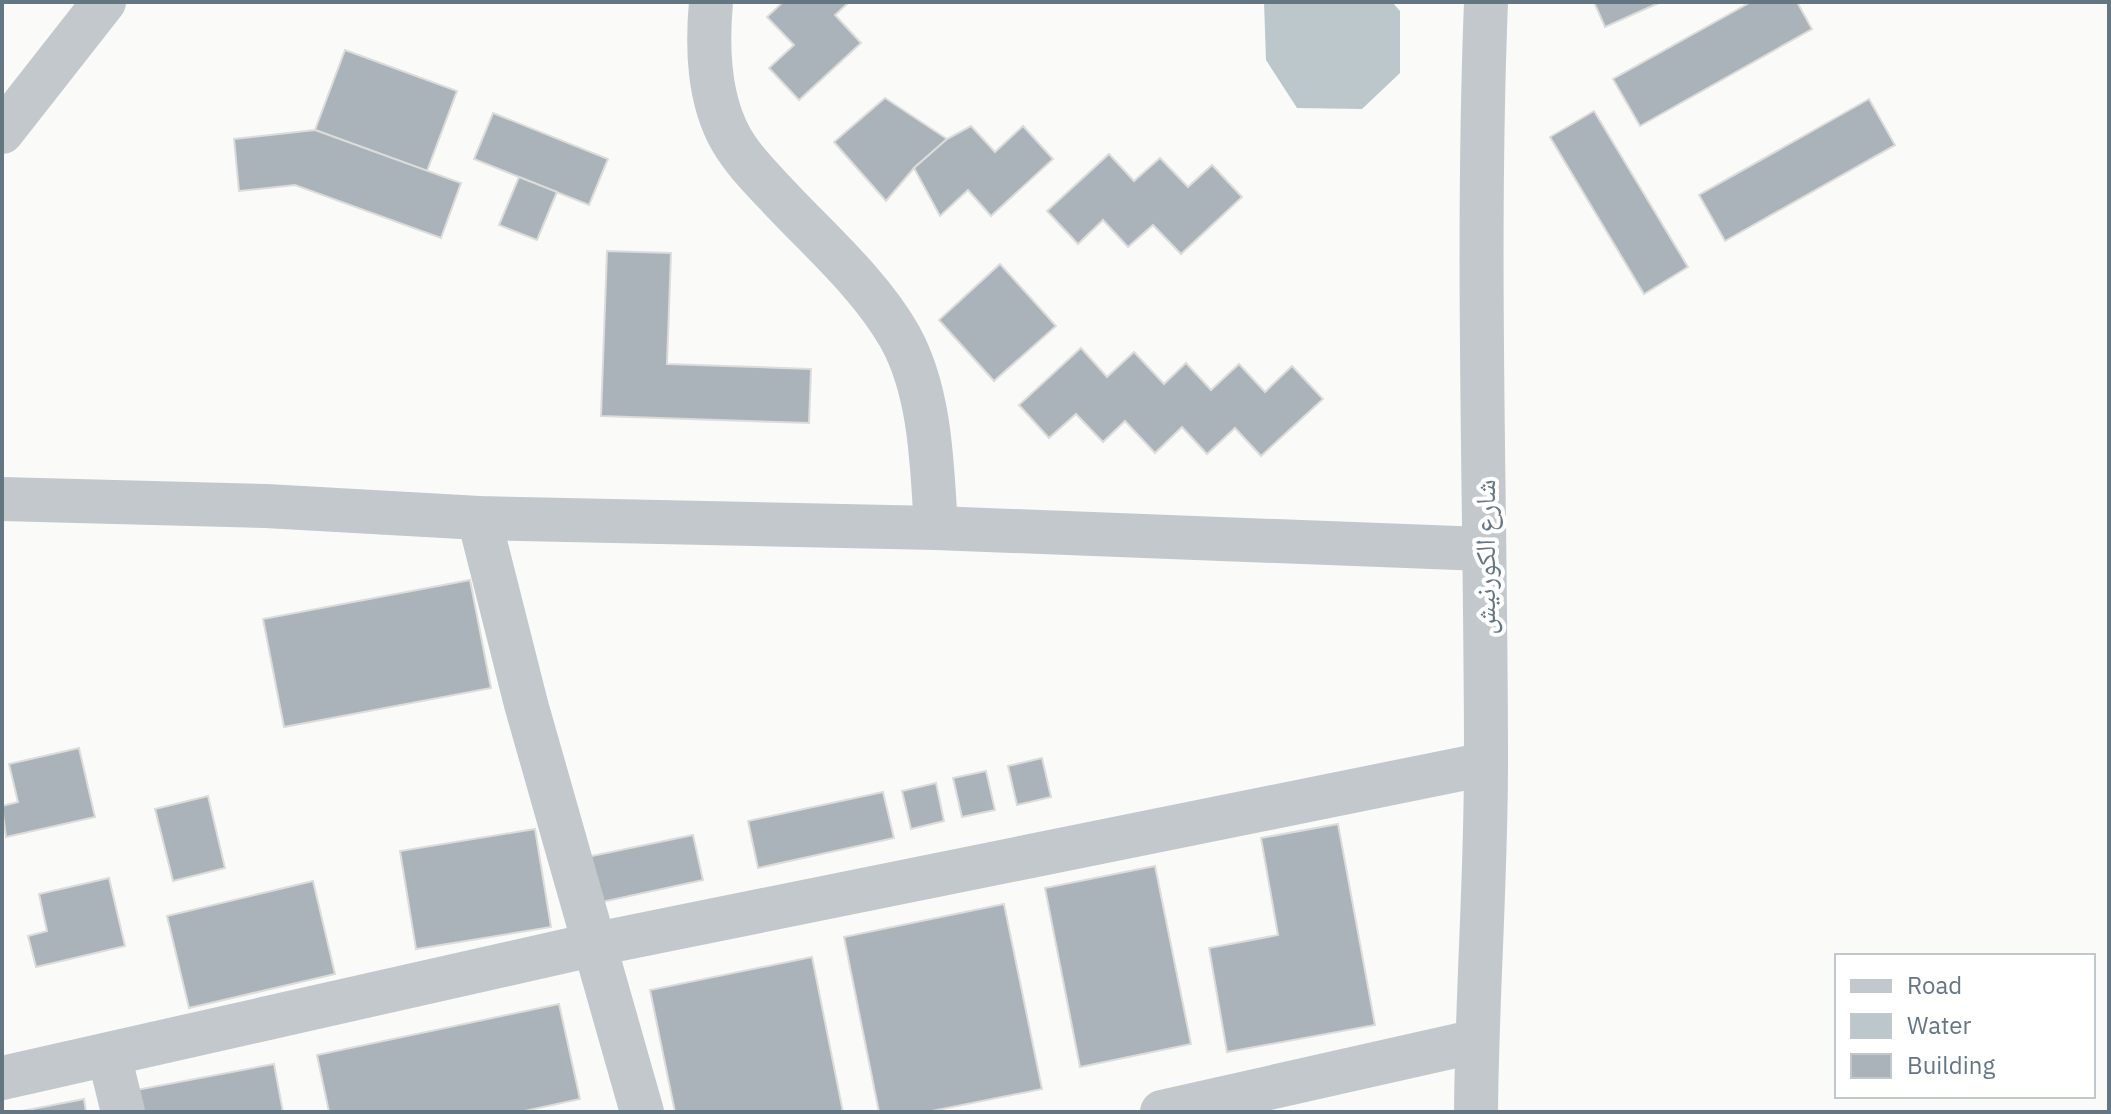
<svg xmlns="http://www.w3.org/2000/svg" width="2111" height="1114" font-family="'IBM Plex Sans','Noto Naskh Arabic',sans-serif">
<rect width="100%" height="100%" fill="#fafaf8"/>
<path fill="#bbc7cb" d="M1264 2H1392L1400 11V73L1362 109 1297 108 1266 60Z"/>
<g fill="#aab3b9" stroke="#dcdcda" stroke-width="2">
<path d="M783 2H849L835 15 861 43 799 100 769 68 794 45 767 17Z"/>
<path d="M1594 2H1661L1605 27Z"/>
<path d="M1751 2H1797L1812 29 1640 126 1613 79Z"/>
<path d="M345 50 457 91 427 171 315 130Z"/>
<path d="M885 98 947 139 914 168 886 201 834 142Z"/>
<path d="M1869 99 1895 145 1725 241 1699 195Z"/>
<path d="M1594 111 1688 267 1644 294 1550 137Z"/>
<path d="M493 113 608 159 589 205 474 159Z"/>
<path d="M971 126 995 152 1023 126 1053 159 991 216 968 190 940 216 914 168 947 139Z"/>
<path d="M315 130 461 183 441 238 295 185 239 191 234 139Z"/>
<path d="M1109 154 1134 181 1160 158 1188 187 1212 165 1242 197 1181 254 1153 225 1128 247 1103 220 1078 244 1047 211Z"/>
<path d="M519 177 557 192 537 240 499 225Z"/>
<path d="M607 251 671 253 667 364 811 369 809 423 601 416Z"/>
<path d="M1000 264 1056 326 994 381 939 320Z"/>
<path d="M1081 348 1107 377 1134 352 1164 384 1186 363 1211 390 1239 364 1265 392 1292 366 1323 399 1261 456 1235 428 1207 454 1182 427 1155 453 1125 421 1103 442 1076 414 1049 438 1019 405Z"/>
<path d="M470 580 491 688 284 727 263 619Z"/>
<path d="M79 748 95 817 6 837 2 806 18 802 9 764Z"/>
<path d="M1042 758 1051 797 1017 805 1008 766Z"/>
<path d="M986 771 995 810 962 817 953 778Z"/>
<path d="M936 783 944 821 911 829 902 791Z"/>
<path d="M883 792 894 838 758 868 748 821Z"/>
<path d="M208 796 225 868 173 881 155 809Z"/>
<path d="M1338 824 1375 1025 1227 1052 1209 948 1278 935 1261 838Z"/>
<path d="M535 829 551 927 416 949 400 851Z"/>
<path d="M693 835 703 880 597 903 587 857Z"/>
<path d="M1155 866 1191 1044 1080 1067 1045 888Z"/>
<path d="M109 878 125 946 36 967 28 936 47 931 39 894Z"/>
<path d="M313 881 335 974 189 1008 167 916Z"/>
<path d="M1004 904 1042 1089 927 1112H879L844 937Z"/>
<path d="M812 957 843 1112H675L650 990Z"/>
<path d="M559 1004 580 1099 520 1112H329L317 1055Z"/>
<path d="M274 1064 283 1112H135L131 1091Z"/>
<path d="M84 1099 86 1112H17Z"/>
</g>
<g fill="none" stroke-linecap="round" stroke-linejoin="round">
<g stroke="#c3c8cc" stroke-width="44">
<path d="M711 2C707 47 708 98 731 139 743 160 761 178 777 195 819 240 870 284 900 337 931 393 932 466 936 528"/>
<path d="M2 132 104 2"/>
<path d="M2 499 266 506 479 518 936 528 1483 549"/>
<path d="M479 518 526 704 642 1112"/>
<path d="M109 1055 123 1112"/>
<path d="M2 1078 596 944 1486 764"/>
<path d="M1162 1112 1477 1041"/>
<path d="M1476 1112C1477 995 1486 879 1486 762 1486 509 1476 255 1486 2"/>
</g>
</g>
<g text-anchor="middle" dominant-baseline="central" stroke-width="8" stroke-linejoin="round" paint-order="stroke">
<g font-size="28" fill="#657683" stroke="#fff">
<text transform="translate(1484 557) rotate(-90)">شارع الكورنيش</text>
</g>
</g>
<rect width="2111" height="1114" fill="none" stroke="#657683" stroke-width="8"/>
<rect x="1835" y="954" width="260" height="144" fill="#ffffff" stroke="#c1c8cd" stroke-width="2"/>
<rect x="1851" y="980" width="40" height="12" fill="#c3c8cc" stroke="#c1c8cd" stroke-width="2"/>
<text x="1907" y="994" font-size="24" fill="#657683">Road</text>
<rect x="1851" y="1014" width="40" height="24" fill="#bbc7cb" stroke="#c1c8cd" stroke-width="2"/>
<text x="1907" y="1034" font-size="24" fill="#657683">Water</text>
<rect x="1851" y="1054" width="40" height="24" fill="#aab3b9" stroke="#c1c8cd" stroke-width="2"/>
<text x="1907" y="1074" font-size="24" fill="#657683">Building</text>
</svg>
